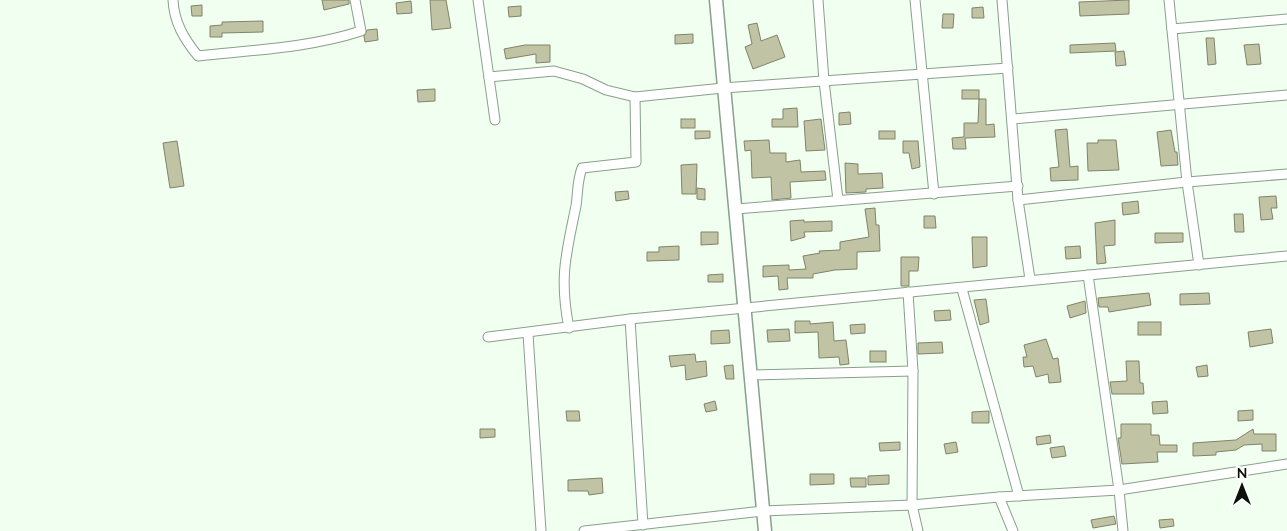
<svg xmlns="http://www.w3.org/2000/svg" width="1287" height="531" font-family="Mulish,sans-serif">
<rect width="100%" height="100%" fill="#f0fff0"/>
<g fill="#c0c4a5" stroke="#808367">
<path d="M322 0H349V4L324 10Z"/>
<path d="M430 0H446L451 28 432 30Z"/>
<path d="M1129 0V14L1080 16 1079 2Z"/>
<path d="M411 1 412 13 397 14 396 3Z"/>
<path d="M202 5V16H192L191 6Z"/>
<path d="M521 6V16L509 17 508 7Z"/>
<path d="M983 7 984 18H972V8Z"/>
<path d="M943 14H954L953 28H942Z"/>
<path d="M263 21V32L222 33V37H210V26L222 25V22Z"/>
<path d="M757 23 761 41 777 35 785 57 753 69 745 47 752 44 748 25Z"/>
<path d="M377 29 378 40 365 42 364 36 367 30Z"/>
<path d="M693 34V43L675 44V35Z"/>
<path d="M1206 38H1214L1216 64 1208 65Z"/>
<path d="M1115 43 1116 51 1070 53V45Z"/>
<path d="M1259 44 1261 64 1247 65 1244 45Z"/>
<path d="M525 45H550V62L536 63V54L506 59 504 49Z"/>
<path d="M1124 51 1126 65 1116 66 1115 52Z"/>
<path d="M435 89V101L418 102 417 90Z"/>
<rect x="962" y="90" width="17" height="9"/>
<path d="M979 99H986V125L994 124 995 137 965 138 966 149H953L952 138 964 137V123H978Z"/>
<path d="M797 108 798 127H772V119H783V109Z"/>
<path d="M850 112 851 124 839 125V113Z"/>
<rect x="681" y="119" width="14" height="9"/>
<path d="M821 119 825 150 806 151 804 121Z"/>
<path d="M1067 129 1070 167 1078 166V180L1051 181 1050 168 1059 167 1055 130Z"/>
<path d="M1171 130 1175 152H1177L1178 165 1161 166 1157 132Z"/>
<path d="M695 131H710V138L695 139Z"/>
<rect x="879" y="131" width="16" height="8"/>
<path d="M769 140 770 153H786V162L800 160 801 172 825 171 826 180 790 182 791 198 772 200 771 177 752 178 751 150 745 151 744 141Z"/>
<path d="M1098 140H1116L1119 170 1088 171 1087 143H1098Z"/>
<path d="M177 141 184 186 170 188 163 143Z"/>
<path d="M903 141H918L920 167 912 169 909 153H903Z"/>
<path d="M845 163 858 164V174L882 173 883 188 866 189V192L846 193Z"/>
<path d="M697 164 696 194H682L681 165Z"/>
<path d="M697 188 705 189V200L697 199Z"/>
<path d="M628 191 629 199 616 201 615 192Z"/>
<path d="M1276 196 1277 208H1271L1273 219 1261 220 1259 197Z"/>
<path d="M1138 201 1139 213 1123 215 1122 203Z"/>
<path d="M875 208 876 225H879L880 251 857 252V269L835 270 813 274V278H787L788 289 779 290 778 276 763 277V266L789 265V270L806 269 803 256 820 253 819 251 840 250V242L869 237 865 209Z"/>
<path d="M1234 214H1243L1244 232H1235Z"/>
<path d="M924 216H935L936 228H924Z"/>
<path d="M804 220V222L832 221V231L804 232 805 237 791 241 790 221Z"/>
<path d="M1115 220V245L1104 246 1106 263 1097 264 1095 223Z"/>
<path d="M701 232H718V244L701 245Z"/>
<path d="M1155 233H1183V242L1155 243Z"/>
<path d="M972 237H987V266L973 268Z"/>
<path d="M679 246V260L647 261V252H659V247Z"/>
<path d="M1080 246 1081 258 1066 259 1065 247Z"/>
<path d="M901 257H919L918 271H909V286H901Z"/>
<path d="M723 274V282H708V275Z"/>
<path d="M1149 293 1151 305 1109 312 1108 307H1099L1098 298Z"/>
<path d="M1209 293 1210 304 1180 305V294Z"/>
<path d="M986 299 989 322 980 325 974 300Z"/>
<path d="M1085 301 1086 313 1070 318 1067 306Z"/>
<path d="M950 310 951 320 935 321 934 311Z"/>
<path d="M795 321H810V324L833 322 834 341 846 340 849 364 840 365 839 357 819 358 818 332 795 333Z"/>
<rect x="1138" y="322" width="23" height="13"/>
<path d="M865 324V333L851 334 850 325Z"/>
<path d="M789 329 790 341 768 342 767 330Z"/>
<path d="M1271 329 1273 343 1250 347 1248 332Z"/>
<path d="M729 330 730 343 711 344V331Z"/>
<path d="M1046 339 1053 359 1058 358 1061 382 1049 383 1048 374 1036 377 1033 366 1024 367 1023 357H1027L1024 345Z"/>
<path d="M942 342 943 353 918 354V343Z"/>
<rect x="870" y="351" width="16" height="11"/>
<path d="M695 354 696 362 706 361 707 376 686 380 685 365 671 367 669 356Z"/>
<path d="M1126 361H1139L1140 383H1143L1144 394H1112L1110 382 1127 381Z"/>
<path d="M733 365 734 379H726L724 366Z"/>
<path d="M1207 365 1208 376 1198 377 1196 367Z"/>
<path d="M715 401 717 410 706 412 704 404Z"/>
<path d="M1167 401 1168 413 1153 414 1152 402Z"/>
<path d="M1253 410V420L1238 421V411Z"/>
<path d="M566 411H579L580 421H567Z"/>
<path d="M989 411V423H972V412Z"/>
<path d="M1121 424H1151V435H1159L1160 445H1177V452H1157L1158 462 1122 464 1118 438H1121Z"/>
<path d="M480 429H495V437L480 438Z"/>
<path d="M1253 429 1254 434H1276V451H1262V444L1244 445 1236 450 1216 452V455L1193 456V443L1236 440Z"/>
<path d="M1050 435 1051 443 1037 445 1036 437Z"/>
<path d="M900 442V450L880 451 879 443Z"/>
<path d="M956 442 958 452 946 454 944 444Z"/>
<path d="M1064 446 1066 456 1052 458 1050 448Z"/>
<path d="M810 474H834V484L810 485Z"/>
<path d="M889 475V484L868 485V476Z"/>
<path d="M602 478 603 493 589 495 588 491H568V480Z"/>
<path d="M850 478H866V487H851Z"/>
<path d="M1114 516 1116 524 1093 528 1091 520Z"/>
<path d="M1173 519 1174 526 1160 528 1159 520Z"/>
</g>
<g fill="none" stroke-linecap="round" stroke-linejoin="round">
<defs>
<g id="street">
<path d="M173 0C174 22 184 39 198 56 252 50 309 48 361 31L355 0"/>
<path d="M478 0 495 120"/>
<path d="M818 0 824 81 838 200"/>
<path d="M915 0 934 194"/>
<path d="M1002 0 1018 200 1030 279"/>
<path d="M1169 0 1187 182 1199 265"/>
<path d="M1172 29 1287 19"/>
<path d="M489 77 554 71 583 79 606 90 635 97 723 88 1008 68"/>
<path d="M1013 119 1287 95"/>
<path d="M1018 200 1187 182 1287 174"/>
<path d="M736 209 1018 186"/>
<path d="M1088 275 1119 490 1123 531"/>
<path d="M962 289 1019 496"/>
<path d="M908 292 913 371 912 505 918 531"/>
<path d="M630 319 643 525"/>
<path d="M569 328C559 278 566 254 576 206 578 193 577 181 582 168L636 162 635 97"/>
<path d="M528 334 541 531"/>
<path d="M488 337 630 319 1287 256"/>
<path d="M750 375 913 371"/>
<path d="M999 497 1013 531"/>
<path d="M584 531 763 511 912 505 999 497 1119 490 1287 464"/>
</g>
<path id="secondary" d="M716 0 765 531"/>
</defs>
<use href="#street" stroke="#89a08a" stroke-width="11"/>
<use href="#secondary" stroke="#89a08a" stroke-width="15"/>
<use href="#street" stroke="#fff" stroke-width="9"/>
<use href="#secondary" stroke="#fff" stroke-width="12"/>
</g>
<g transform="translate(1242 486)" stroke="#ffffff" stroke-width="4" paint-order="stroke">
<path d="M0-4L9 19L0 12L-9 19Z" fill="#091109"/>
<text y="-8" font-size="14" font-weight="bold" text-anchor="middle" fill="#091109">N</text>
</g>
</svg>
